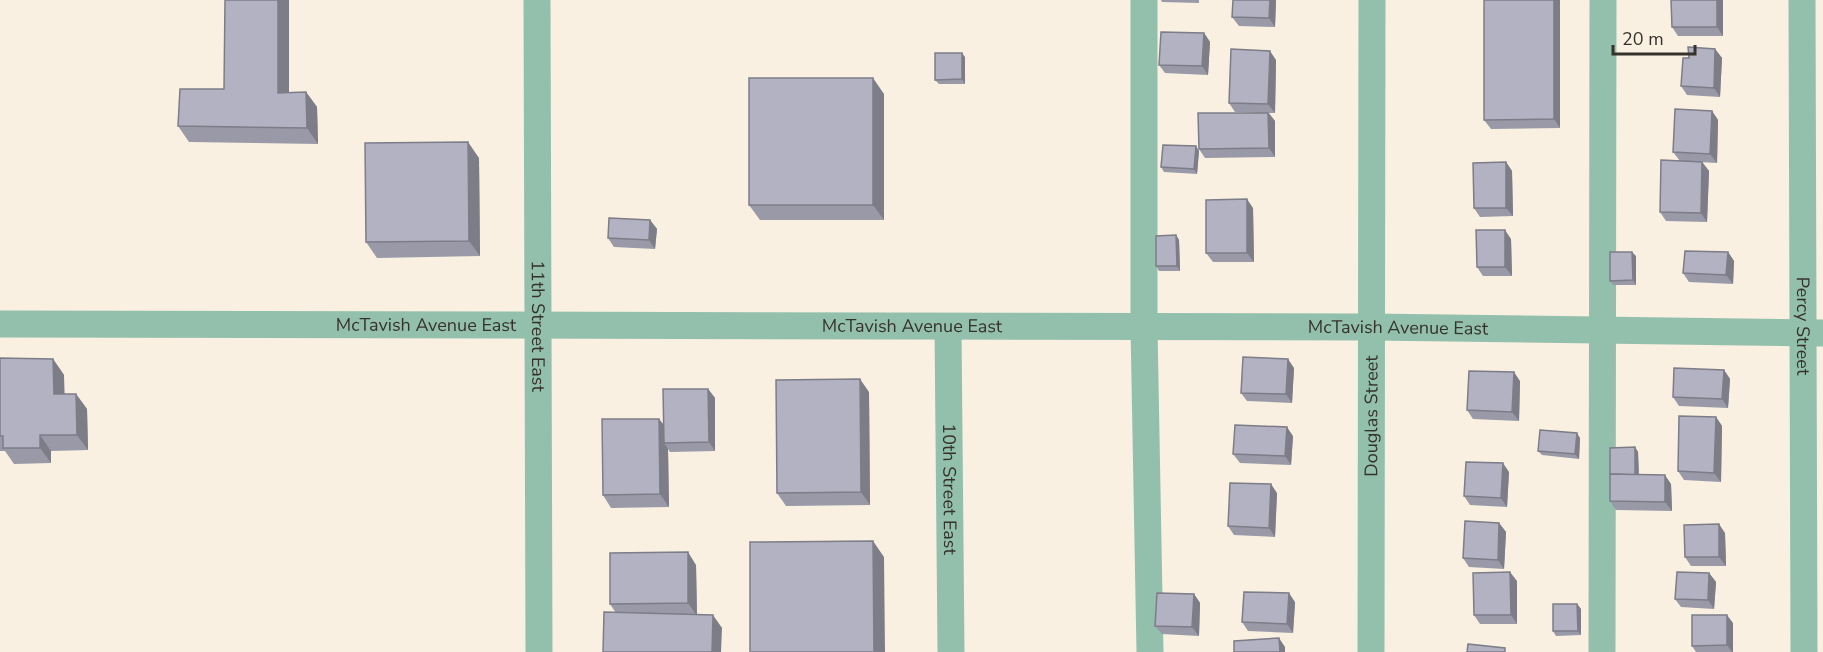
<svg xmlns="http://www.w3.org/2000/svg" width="1823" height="652" font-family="'Nunito Sans',sans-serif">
<rect width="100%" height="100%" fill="#faf0e1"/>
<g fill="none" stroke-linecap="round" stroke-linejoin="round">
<g stroke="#93c0ac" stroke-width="27">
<path id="s1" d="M537 0 539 652"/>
<path d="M1144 0V327L1150 652"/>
<path id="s2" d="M1802 0 1804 652"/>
<path id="s3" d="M0 324 1371 327 1823 333"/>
<path id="s4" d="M948 327 951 652"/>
<path id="s5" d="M1371 652 1372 0"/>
<path d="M1602 652 1603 0"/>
</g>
</g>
<g fill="#9999a8">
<path d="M289 0V92H306L317 107 318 144 189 142 178 126 224 89Z"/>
<path d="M1161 0H1199V3L1162 2Z"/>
<path d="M1233 0H1276L1275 27 1239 26 1232 17Z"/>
<path d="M1560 0V128L1491 129 1484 120Z"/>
<path d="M1671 0H1723V36H1678L1672 27Z"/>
<path d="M1204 33 1210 42 1208 75 1165 73 1159 65Z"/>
<path d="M1715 49 1722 58 1720 97 1687 95 1681 86Z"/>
<path d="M965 57V84H939L935 80Z"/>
<path d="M1276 60 1275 113H1269L1275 121V157L1205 158 1199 149 1259 113 1235 112 1229 103Z"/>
<path d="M884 94V220H760L749 205Z"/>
<path d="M1712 111 1718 120 1717 163 1680 161 1673 152Z"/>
<path d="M1196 146 1199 151 1197 174 1164 172 1161 167Z"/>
<path d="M479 158 480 256 377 258 366 242Z"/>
<path d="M1506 162 1512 171 1513 216 1480 217 1474 208Z"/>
<path d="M1702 162 1709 171 1707 222 1666 221 1660 212Z"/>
<path d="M1253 208 1254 262H1213L1206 253Z"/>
<path d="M650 220 657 229 655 249 614 247 608 238Z"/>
<path d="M1176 235 1179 240 1180 271H1159L1156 266Z"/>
<path d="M1511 239 1512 276H1483L1477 267Z"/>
<path d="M1728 252 1734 261 1733 284 1689 282 1683 273Z"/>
<path d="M1636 256V285H1613L1610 281Z"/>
<path d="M0 358 53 359 64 375V394H76L87 409 88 450 51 451V463L14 464 5 451H0Z"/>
<path d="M1294 368 1292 403 1247 401 1241 393Z"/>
<path d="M1724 370 1730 379 1728 408 1679 406 1673 397Z"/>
<path d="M1520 381 1519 421 1473 419 1467 410Z"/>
<path d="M708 389 715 398V451L670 452 668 449 669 507 611 508 603 495 659 419 664 425Z"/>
<path d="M869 392 870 505 786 506 777 493Z"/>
<path d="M1716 417 1722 426 1721 482 1684 480 1678 471Z"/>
<path d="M1293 436 1291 465 1240 463 1233 454Z"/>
<path d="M1580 438 1579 459 1542 455 1538 451Z"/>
<path d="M1635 447 1638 452 1639 475 1671 484 1672 511 1616 510 1610 501V474Z"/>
<path d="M1509 472 1507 507 1470 505 1464 496Z"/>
<path d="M1277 493 1275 537 1234 535 1228 526Z"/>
<path d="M1499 523 1506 532 1504 569 1469 567 1463 558Z"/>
<path d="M1725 533 1726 566H1691L1685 557Z"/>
<path d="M696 565 697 615 722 628 616 613 610 604Z"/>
<path d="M1709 573 1716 582 1714 609 1681 607 1675 599Z"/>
<path d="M1517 581V624H1480L1474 615Z"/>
<path d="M1194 594 1200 603 1199 636 1162 634 1155 626Z"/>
<path d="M1295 602 1293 633 1248 631 1242 622Z"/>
<path d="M1577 604 1581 609V635L1556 636 1553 631Z"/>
<path d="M1733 623V652H1696L1692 646Z"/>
</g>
<g fill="#7d7d88">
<path d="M278 0H289V108L278 93Z"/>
<path d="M1270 0H1276L1275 27 1269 18Z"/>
<path d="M1554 0H1560V128L1554 119Z"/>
<path d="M1717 0H1723V36L1717 27Z"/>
<path d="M1204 33 1210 42 1208 75 1202 66Z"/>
<path d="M1715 49 1722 58 1720 97 1714 88Z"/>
<path d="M1270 51 1276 60 1275 113 1268 104Z"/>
<path d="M962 53 965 57V84L962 79Z"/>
<path d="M873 78 884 94V220L873 205Z"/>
<path d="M306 92 317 107 318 144 307 128Z"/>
<path d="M1712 111 1718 120 1717 163 1710 154Z"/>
<path d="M1268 113 1275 121V157L1269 148Z"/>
<path d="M468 142 479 158 480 256 469 241Z"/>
<path d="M1196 146 1199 151 1197 174 1194 169Z"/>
<path d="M1506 162 1512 171 1513 216 1506 208Z"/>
<path d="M1702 162 1709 171 1707 222 1701 213Z"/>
<path d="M1247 199 1253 208 1254 262 1247 253Z"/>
<path d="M650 220 657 229 655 249 649 240Z"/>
<path d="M1505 230 1511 239 1512 276 1505 267Z"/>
<path d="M1176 235 1179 240 1180 271 1177 266Z"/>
<path d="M1632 252 1636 256V285L1633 280Z"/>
<path d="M1728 252 1734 261 1733 284 1726 275Z"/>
<path d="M53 359 64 375 65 409 54 394Z"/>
<path d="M1288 359 1294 368 1292 403 1286 394Z"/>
<path d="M1724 370 1730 379 1728 408 1722 399Z"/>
<path d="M1514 372 1520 381 1519 421 1512 412Z"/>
<path d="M860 379 869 392 870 505 861 492Z"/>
<path d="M708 389 715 398V451L709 442Z"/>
<path d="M76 394 87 409 88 450 77 435Z"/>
<path d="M1716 417 1722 426 1721 482 1714 473Z"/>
<path d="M659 419 668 431 664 443 668 449 669 507 660 494Z"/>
<path d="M1287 427 1293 436 1291 465 1285 456Z"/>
<path d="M1577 433 1580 438 1579 459 1575 454Z"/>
<path d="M40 435 51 451V463L40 448Z"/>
<path d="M1635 447 1638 452 1639 480 1635 476Z"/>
<path d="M1503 463 1509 472 1507 507 1501 498Z"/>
<path d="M1665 475 1671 484 1672 511 1665 502Z"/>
<path d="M1271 484 1277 493 1275 537 1269 528Z"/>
<path d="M1499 523 1506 532 1504 569 1498 560Z"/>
<path d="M1719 524 1725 533 1726 566 1719 557Z"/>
<path d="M873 541 884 557 885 652H874Z"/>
<path d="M688 552 696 565 697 616 688 603Z"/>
<path d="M1510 572 1517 581V624L1511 615Z"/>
<path d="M1709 573 1716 582 1714 609 1708 600Z"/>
<path d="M1289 593 1295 602 1293 633 1287 624Z"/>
<path d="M1194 594 1200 603 1199 636 1192 627Z"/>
<path d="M1577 604 1581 609V635L1578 631Z"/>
<path d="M713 615 722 628 721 652H712Z"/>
<path d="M1727 615 1733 623V652H1732L1727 645Z"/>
<path d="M1279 638 1285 647V652H1280Z"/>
</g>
<g fill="#b2b2c3" stroke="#7d7d88" stroke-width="1.5">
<path d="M225 0H278V93L306 92 307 128 178 126 180 89H224Z"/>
<path d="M1233 0H1270L1269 18 1232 17Z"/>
<path d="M1484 0H1554V119L1484 120Z"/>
<path d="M1671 0H1717V27H1672Z"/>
<path d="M1161 32 1204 33 1202 66 1159 65Z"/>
<path d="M1688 47 1715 49 1714 88 1681 86 1683 58H1689Z"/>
<path d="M1231 49 1270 51 1268 104 1229 103Z"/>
<path d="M935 53H962V79L935 80Z"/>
<rect x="749" y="78" width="124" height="127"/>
<path d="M1675 109 1712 111 1710 154 1673 152Z"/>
<path d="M1198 113H1268L1269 148 1199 149Z"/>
<path d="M468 142 469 241 366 242 365 143Z"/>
<path d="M1163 145 1196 146 1194 169 1161 167Z"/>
<path d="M1661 160 1702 162 1701 213 1660 212Z"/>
<path d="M1506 162V208H1474L1473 163Z"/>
<path d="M1247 199V253H1206V200Z"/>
<path d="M609 218 650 220 649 240 608 238Z"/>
<path d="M1476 230H1505V267H1477Z"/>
<path d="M1176 235 1177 266H1156V236Z"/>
<path d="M1685 251 1728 252 1726 275 1683 273Z"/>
<path d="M1610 252H1632L1633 280 1610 281Z"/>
<path d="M1243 357 1288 359 1286 394 1241 393Z"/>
<path d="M0 358 53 359 54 394H76L77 435H40V448H3V436H0Z"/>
<path d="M1674 368 1724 370 1722 399 1673 397Z"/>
<path d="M1469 371 1514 372 1512 412 1467 410Z"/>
<path d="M860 379 861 492 777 493 776 380Z"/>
<path d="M663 389H708L709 442 664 443Z"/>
<path d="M1679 416 1716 417 1714 473 1678 471Z"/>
<path d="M602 419H659L660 494 603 495Z"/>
<path d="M1235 425 1287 427 1285 456 1233 454Z"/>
<path d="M1540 430 1577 433 1575 454 1538 451Z"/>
<path d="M1635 447V475L1610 474V448Z"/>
<path d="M1466 462 1503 463 1501 498 1464 496Z"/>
<path d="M1610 474 1665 475V502L1610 501Z"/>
<path d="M1230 483 1271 484 1269 528 1228 526Z"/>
<path d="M1465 521 1499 523 1498 560 1463 558Z"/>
<path d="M1719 524V557H1685L1684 525Z"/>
<path d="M873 541 874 652H750V542Z"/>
<path d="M688 552V603L610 604V553Z"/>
<path d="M1510 572 1511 615H1474L1473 573Z"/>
<path d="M1677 572 1709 573 1708 600 1675 599Z"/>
<path d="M1244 592 1289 593 1287 624 1242 622Z"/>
<path d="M1157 593 1194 594 1192 627 1155 626Z"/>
<path d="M1553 604H1577L1578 631H1553Z"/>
<path d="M604 612 713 615 712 652H603Z"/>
<path d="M1692 615H1727V645L1692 646Z"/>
<path d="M1279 638 1280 652H1234V641Z"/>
<path d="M1468 644 1505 648V652H1467Z"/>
</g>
<g text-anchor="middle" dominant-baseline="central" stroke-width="5" stroke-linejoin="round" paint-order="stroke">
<g font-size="18" fill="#35312b" stroke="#faf0e1">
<text stroke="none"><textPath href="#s3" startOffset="426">McTavish Avenue East</textPath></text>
<text stroke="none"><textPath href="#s1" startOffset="326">11th Street East</textPath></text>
<text stroke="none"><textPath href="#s2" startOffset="326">Percy Street</textPath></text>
<text stroke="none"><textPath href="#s3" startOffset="912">McTavish Avenue East</textPath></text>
<text stroke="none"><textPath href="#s3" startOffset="1398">McTavish Avenue East</textPath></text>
<text stroke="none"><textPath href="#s5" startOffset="236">Douglas Street</textPath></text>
<text stroke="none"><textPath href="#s4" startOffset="162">10th Street East</textPath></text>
</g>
</g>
<path d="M1613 45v9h82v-9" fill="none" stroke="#35312b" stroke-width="3"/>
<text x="1622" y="45" font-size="18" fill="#35312b" stroke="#faf0e1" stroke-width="4.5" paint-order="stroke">20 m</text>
</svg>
